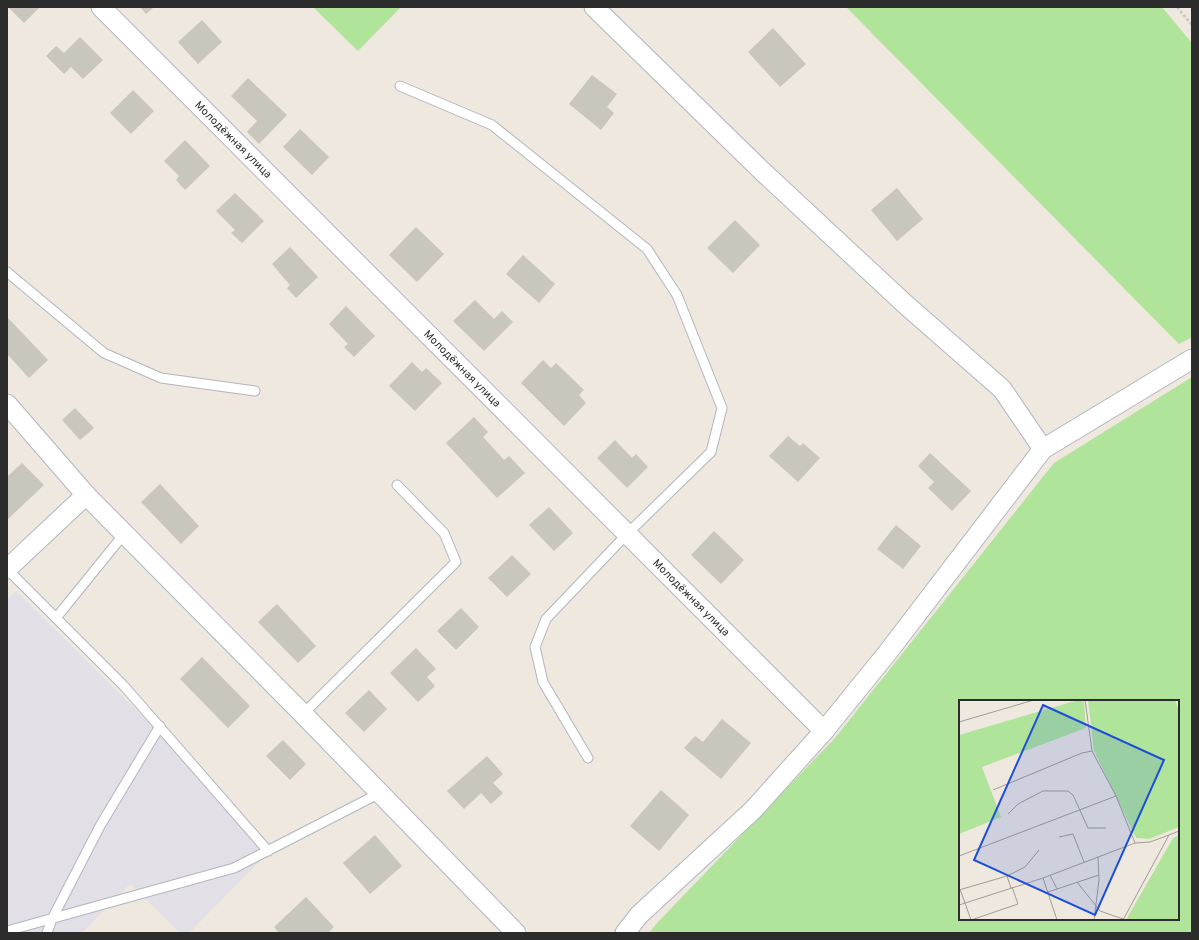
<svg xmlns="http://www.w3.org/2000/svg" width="1199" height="940" font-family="Overpass,sans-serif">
<rect width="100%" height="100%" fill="#eee8df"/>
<path fill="#e2dfe7" d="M16 591 274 847 189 933H180L130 884 82 933H7V599Z"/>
<g fill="#b1e49b" fill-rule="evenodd">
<path d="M313 7H401L358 51Z"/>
<path d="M846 7H1162L1192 43V337L1179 344Z"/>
<path d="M1192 377V933H649L658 922 835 738 1054 463ZM960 701H1178V919H960Z"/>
</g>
<g fill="#c9c6bd">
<path d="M8 7H40L24 23Z"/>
<path d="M140 7H154L146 14Z"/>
<path d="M202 20 222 42 198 64 178 42Z"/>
<path d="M773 28 806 64 780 87 748 52Z"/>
<path d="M80 37 103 60 83 79 71 67 64 74 46 56 56 46 64 53Z"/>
<path d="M592 75 617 94 607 107 614 113 601 130 569 104Z"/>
<path d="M248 78 287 115 259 144 247 132 257 121 231 96Z"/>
<path d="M133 90 154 111 131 134 110 113Z"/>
<path d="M300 129 329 157 312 175 283 147Z"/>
<path d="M185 140 210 166 185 190 176 180 179 176 164 161Z"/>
<path d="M897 188 923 219 897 241 871 210Z"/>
<path d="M235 193 264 221 242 243 231 233 235 230 216 211Z"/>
<path d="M735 220 760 245 733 273 707 248Z"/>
<path d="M416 227 444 254 417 282 389 255Z"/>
<path d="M290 247 318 277 296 298 287 288 290 285 272 264Z"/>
<path d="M523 255 555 284 539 303 506 274Z"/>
<path d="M475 300 494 319 502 311 513 322 484 351 453 321Z"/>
<path d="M346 306 375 336 354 357 344 347 348 344 329 324Z"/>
<path d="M8 318 48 360 29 378 7 354V319Z"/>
<path d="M543 360 551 368 556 363 584 390 579 395 586 403 564 426 521 383Z"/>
<path d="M412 362 422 372 426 368 442 383 415 411 389 386Z"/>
<path d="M75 408 94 428 80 440 62 420Z"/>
<path d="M474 417 488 432 483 437 504 460 509 456 525 473 497 498 446 443Z"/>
<path d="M788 436 800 446 803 443 820 458 798 482 769 456Z"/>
<path d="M615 440 632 458 636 454 648 467 627 488 597 458Z"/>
<path d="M930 453 971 491 952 511 928 488 934 482 918 466Z"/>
<path d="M22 463 44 485 7 520V477Z"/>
<path d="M160 484 199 526 181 544 141 502Z"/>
<path d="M549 507 573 533 554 551 529 525Z"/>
<path d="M896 525 921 546 903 569 877 549Z"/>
<path d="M714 531 744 560 721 584 691 555Z"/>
<path d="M512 555 531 574 507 597 488 578Z"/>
<path d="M277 604 316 646 298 663 258 622Z"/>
<path d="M461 608 479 627 456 650 437 631Z"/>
<path d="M416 648 436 669 427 677 435 686 418 702 390 673Z"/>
<path d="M202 657 250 706 228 728 180 679Z"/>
<path d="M369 690 387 709 364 732 345 713Z"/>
<path d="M722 719 751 743 721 779 684 748 695 736 703 742Z"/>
<path d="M283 740 306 764 290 780 266 756Z"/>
<path d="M487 756 503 774 493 783 503 793 491 804 481 793 464 809 447 791Z"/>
<path d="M661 790 689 815 659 851 630 826Z"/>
<path d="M375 835 402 866 370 894 343 863Z"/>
<path d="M306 897 334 927 328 933H298L297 932 295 933H279L274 927Z"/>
</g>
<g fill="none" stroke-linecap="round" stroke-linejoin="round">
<defs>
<g id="service">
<path d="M400 86 492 125 647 249 677 295 722 408 711 452 627 534 546 619 535 647 543 682 588 758"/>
<path d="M7 272 104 353 161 378 255 391"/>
<path d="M7 569 124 686 268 851"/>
<path d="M56 618 124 534"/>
<path d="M303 714 456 562 444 533 397 485"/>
<path d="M7 931 234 868 380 793"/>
<path d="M47 933 52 919 100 826 160 726"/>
</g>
<g id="minor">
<path d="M101 7 824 731"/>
<path d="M594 7 762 171 905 304 1002 389 1043 449"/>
<path d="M7 404 86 495 303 714 516 933"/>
<path d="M7 569 86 495"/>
<path d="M625 933 639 915 753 810 824 731 888 652 1043 449 1192 359"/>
</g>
</defs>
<use href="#service" stroke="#b2b5c0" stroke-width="11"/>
<use href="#minor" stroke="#b2b5c0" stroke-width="21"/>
<path stroke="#c8c8c8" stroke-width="2.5" stroke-dasharray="3 2" stroke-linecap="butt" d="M1177 7 1192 25"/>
<use href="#service" stroke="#fff" stroke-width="9"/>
<use href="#minor" stroke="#fff" stroke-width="19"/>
</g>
<g text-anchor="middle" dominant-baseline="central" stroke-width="3.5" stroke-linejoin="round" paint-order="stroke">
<g font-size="11" fill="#2c2c2c" stroke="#fff">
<text transform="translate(233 140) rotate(45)">Молодёжная улица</text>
<text transform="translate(462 369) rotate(45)">Молодёжная улица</text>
<text transform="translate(691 598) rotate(45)">Молодёжная улица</text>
</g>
</g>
<g transform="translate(959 700)">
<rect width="220" height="220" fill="#eee8df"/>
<path d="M119 0 125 2 127 28 23 67 42 117 0 134V35ZM129 0H216L220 11V127L190 139 177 138 135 51ZM220 135V220H167L214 138Z" fill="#b1e49b"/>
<path fill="none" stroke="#a09d97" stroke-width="1" d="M126 0 133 51 157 96 176 143M0 22 75 0M34 90 123 53 133 51M49 114 59 104 84 91H109L114 95 129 128H147M100 137 114 134 125 162M0 156 157 96M91 175 98 189M48 176 52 188M84 178 98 220M118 182 141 211 164 219M1 189 12 220M0 190 48 176 66 167 80 150M89 192 140 175M0 205 84 178 176 143 191 142 210 135M12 220 59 204 53 187M135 220 140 180 139 157M164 220 210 135 220 131"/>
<path fill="#1d4ed8" fill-opacity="0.15" stroke="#1d4ed8" stroke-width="2" d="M84 5 205 60 136 215 15 160Z"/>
<rect width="220" height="220" fill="none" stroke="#2c2c2c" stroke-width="2"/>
</g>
<rect width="1199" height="940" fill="none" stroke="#2c2c2c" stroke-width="16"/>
</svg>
